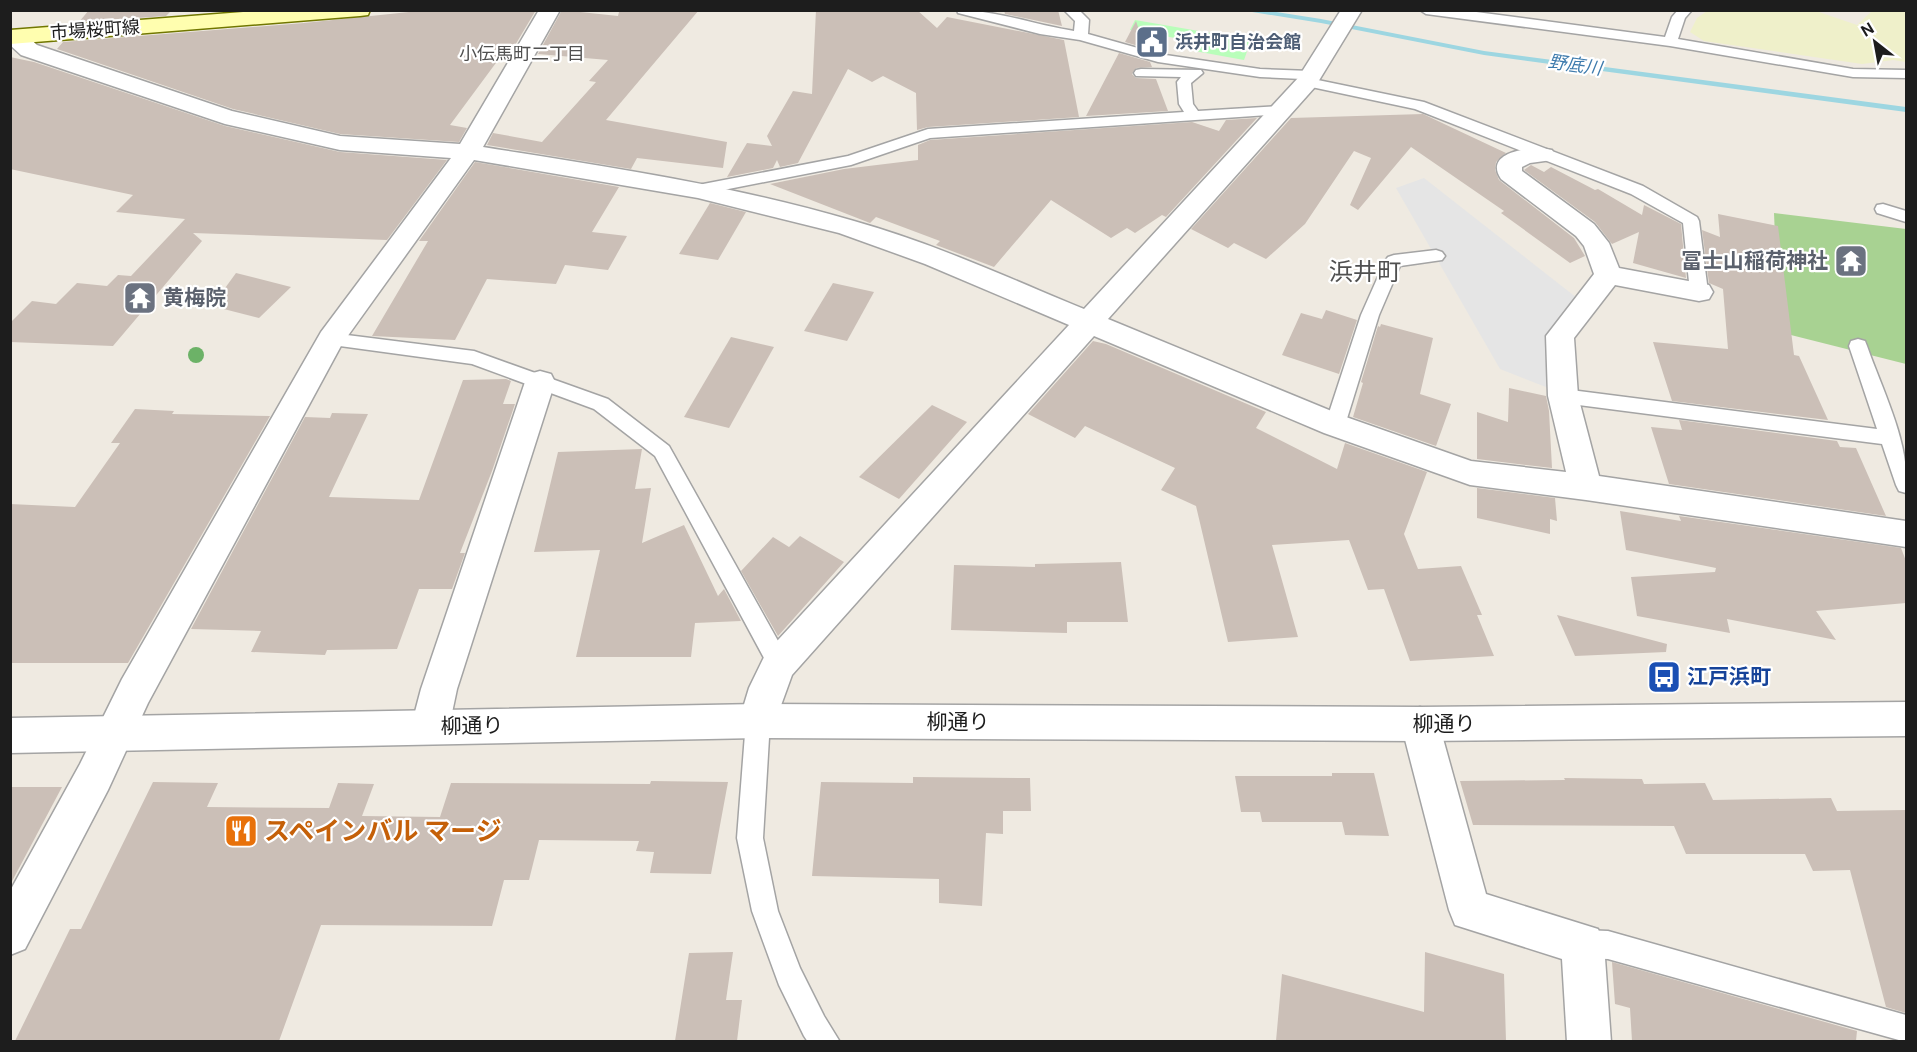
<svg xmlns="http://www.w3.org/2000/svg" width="1917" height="1052" font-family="'DM Sans','Noto Sans JP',sans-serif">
<rect width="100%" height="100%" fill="#efeae1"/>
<path fill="#eff0ca" d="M1707 11H1816L1857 25 1872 11H1906V62L1893 60 1862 64 1704 41 1690 32 1697 18Z"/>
<path fill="#a8d292" d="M1774 213 1906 229V364L1779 332Z"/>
<path fill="#b9feba" d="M1135 20 1251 40 1244 60 1189 50 1192 41 1130 30Z"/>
<path fill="#e5e5e5" d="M1424 178 1577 298 1551 389 1500 369 1396 188Z"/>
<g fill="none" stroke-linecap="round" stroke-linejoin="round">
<path fill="#9dd6e1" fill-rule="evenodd" d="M1240 10H1264L1321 19 1484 51 1906 107V112L1484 55 1321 23Z"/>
</g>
<g fill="#cbbfb7">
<path d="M89 10H172L166 16 79 22Z"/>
<path d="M428 10H536L511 52H504L450 125 467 128 459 142 340 134 233 109 57 49 63 42 304 23Z"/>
<path d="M562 10 618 16 619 12 699 10 606 120 727 142 723 168 637 158 631 169 487 145 493 133 542 142 596 82 589 81 608 60 538 54Z"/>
<path d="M816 10H917L937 28 947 17 1064 40 1079 117 928 127 917 130 916 93 883 76 872 82 848 69 798 163 780 167 777 160 773 168 727 177 747 143 772 146 767 136 793 91 812 94Z"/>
<path d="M1004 10H1058L1062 26 1005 14Z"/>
<path d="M1136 21 1145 48 1125 42Z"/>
<path d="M1119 53 1150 62 1152 67 1136 68 1132 74 1136 78 1156 79 1168 111 1086 116Z"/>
<path d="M10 57 34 62 225 126 340 152 447 160 387 240 193 233 202 241 113 346 10 342V323L32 301 56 304 77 283 107 286 118 275 131 276 185 219 116 212 133 195 10 169Z"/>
<path d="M1423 114 1506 153 1496 162 1495 170 1499 180 1574 238 1585 256 1570 263 1501 213 1504 211 1411 147 1358 210 1350 205 1371 158 1354 151 1305 224 1266 259 1234 243 1228 248 1191 229 1291 118Z"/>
<path d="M1257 118 1166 217 1162 215 1135 233 1127 228 1111 238 1051 200 994 267 936 245 940 241 876 217 870 223 770 184 844 169 918 160V145L930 140 1192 122 1219 131 1226 120Z"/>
<path d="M475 162 619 187 592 232 627 236 608 270 565 265 556 284 487 279 455 340 372 336 428 241H419Z"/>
<path d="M1531 165 1544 172 1551 167 1595 190 1598 189 1642 215 1644 205 1681 224 1686 278 1633 263 1639 232 1612 244 1595 222 1524 170Z"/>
<path d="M710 203 746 212 718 260 679 254Z"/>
<path d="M1718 214 1778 226 1794 355 1799 356 1828 420 1672 401 1653 342 1728 349 1723 289 1709 283 1702 230 1720 237Z"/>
<path d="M236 273 291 287 259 318 212 306Z"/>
<path d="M833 283 874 292 847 341 804 331Z"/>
<path d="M1326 310 1357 320 1339 374 1282 355 1301 313 1322 319Z"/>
<path d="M1381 324 1433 338 1420 394 1451 404 1436 446 1353 417 1363 383 1361 382 1378 326 1380 327Z"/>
<path d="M731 337 774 347 729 428 684 417Z"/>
<path d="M1093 341 1106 344 1266 412 1256 428 1337 469 1345 443 1427 472 1404 534 1418 569 1461 566 1482 615H1477L1494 656 1410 661 1384 589 1368 590 1349 540 1272 545 1298 637 1228 642 1196 506 1161 490 1175 468 1085 426 1075 438 1028 414Z"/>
<path d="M506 379 511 381 503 404H515L492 471 460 553H465L452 589H419L397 649 327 650 325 655 251 652 261 631 191 629 305 417 330 418 332 413 368 414 329 497 419 500 463 380Z"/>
<path d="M1509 388 1546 396 1549 411 1552 468 1477 459V412L1508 422Z"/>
<path d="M932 405 967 422 899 499 859 477Z"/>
<path d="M135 409 174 411 172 414 270 416 128 663H10V504L75 507 120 443H111Z"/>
<path d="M1679 420 1837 441 1840 447 1856 448 1886 516 1669 484 1651 427 1682 430Z"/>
<path d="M642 449 635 489 651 488 642 543 684 525 718 596 724 589 741 621 695 623 691 657H576L600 550 534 552 558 452Z"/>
<path d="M1477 488 1555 498 1557 521 1550 519V534L1477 518Z"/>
<path d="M1620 511 1681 521 1679 516 1901 548 1906 561V603L1816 611 1836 640 1727 619 1730 633 1637 616 1631 577 1715 572 1716 568 1626 550Z"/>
<path d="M800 536 844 562 778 636 741 571 773 537 789 547Z"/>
<path d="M1121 562 1128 622H1067V633L951 630 954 565 1035 567V564Z"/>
<path d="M1557 615 1667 644 1666 652 1575 656Z"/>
<path d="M1332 773H1374L1389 836 1345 835 1342 822H1262L1260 812H1241L1235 776H1332Z"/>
<path d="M913 777 1030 778 1031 811H1003V834L986 833 982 906 939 903V879L812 876 821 782 913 783Z"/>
<path d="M1564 778 1642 779 1644 784 1705 783 1713 800 1831 798 1837 811 1906 810V1013L1886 1007 1850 870 1813 871 1805 854H1686L1674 826 1473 825 1460 781 1565 780Z"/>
<path d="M651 781 728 782 711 874 650 873 654 852 636 851 639 841 539 840 529 880H504L492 926 321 925 279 1041H15L70 929H81L153 782 218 783 207 807 329 808 338 783 374 784 362 816 440 817 451 783 650 784Z"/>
<path d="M10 787H62L10 885Z"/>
<path d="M733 952 726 1000H742L737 1041H675L689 953Z"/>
<path d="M1425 952 1504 974 1506 1041H1276L1282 974 1424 1012Z"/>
<path d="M1612 962 1857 1031 1856 1041H1632L1630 1008 1615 1004Z"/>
</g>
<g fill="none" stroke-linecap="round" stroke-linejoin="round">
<defs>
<g id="service">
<path d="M957 10C996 10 1035 25 1074 31L1075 21 1064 10H1079L1089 20 1088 34 1159 54 1260 69 1311 71 1318 75 1313 79 1424 102 1643 186 1697 217 1699 221 1708 292 1705 296H1693L1690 292 1683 223 1631 194 1415 109 1302 85 1300 82 1302 79 1260 77 1158 62 1080 40 1040 34 958 13Z"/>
<path d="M1420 10H1461L1665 37 1672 17 1678 10H1692L1685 18 1678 39 1853 69 1906 70V78L1853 77 1670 46 1426 14Z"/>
<path d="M1141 69 1201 70 1203 73 1191 83 1193 104 1198 111 1282 106 1289 110 1282 114 930 138 851 165 698 195 690 190 698 185 848 156 928 129 1184 112 1179 104 1177 82 1181 77 1136 76 1134 73 1136 70Z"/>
<path d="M1883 204 1906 211V222L1877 213 1875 209 1877 205Z"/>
<path d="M1436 250 1442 252 1445 256 1442 260 1400 266 1379 315 1345 425 1342 430 1335 432 1328 430 1325 425 1361 315 1385 261 1388 257 1394 255Z"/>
<path d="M331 333 474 351 608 399 669 446 787 657 791 664 787 671 779 674 771 671 655 456 594 409 472 364 325 344 322 339 325 334Z"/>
<path d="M1858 339 1865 341 1867 346C1883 392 1911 445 1906 493L1899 491 1896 485 1882 444 1563 403 1556 401 1553 396 1556 391 1563 389 1877 429 1849 346 1851 341Z"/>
<path d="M758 710 766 713 770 721 763 838 778 911 800 968 824 1016 840 1042H808L804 1036 779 985 752 911 737 838 746 721 750 713Z"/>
<path d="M1583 930 1608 931 1906 1015V1042L1608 959 1583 958 1573 954 1569 944 1573 934Z"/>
</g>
<g id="minor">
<path d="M539 10H560L483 147C608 167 733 185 854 221 933 243 1009 278 1084 309L1298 78 1341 10H1362L1315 87 1108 319 1346 417 1471 461 1566 472 1548 396 1546 336 1594 274 1584 246 1576 236 1501 179C1482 151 1534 145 1552 150L1555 155 1552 160 1530 163 1522 167V171L1594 224 1609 243 1619 268 1699 283 1709 285 1713 292 1709 299 1699 301 1615 285 1574 338 1578 396 1599 476 1906 521V547L1586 500 1470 485 1324 433 1094 336 792 675 771 733 758 738 745 733 739 721 749 688 766 653 1069 325 925 264 839 233 698 198 474 160 342 344 148 703 108 790 25 949 10 955V891L80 764 122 679 321 332 451 158 340 150 225 124 21 55 10 45V30L22 31 37 45 232 111 340 136 460 144Z"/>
<path d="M540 371 551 374 555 382 457 689 449 727 443 739 430 744 417 739 411 727 421 689 525 382 529 374Z"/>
<path d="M1420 707 1433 712 1439 724 1486 894 1598 929 1604 944 1611 1042H1567L1562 959 1455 925 1449 910 1401 724 1407 712Z"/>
</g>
<path id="tertiary" d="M1906 702V736L1420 741 758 738 10 753V718L758 704 1420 707Z"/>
<path id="secondary" d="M270 10H370L368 15 360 16 10 44V30Z"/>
</defs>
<use href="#service" stroke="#a4a4a4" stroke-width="3"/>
<use href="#minor" stroke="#a4a4a4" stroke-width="3"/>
<use href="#tertiary" stroke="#a4a4a4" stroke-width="3"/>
<use href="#secondary" stroke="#717700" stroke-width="3"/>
<use href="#service" fill="#fff" fill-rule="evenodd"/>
<use href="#minor" fill="#fff" fill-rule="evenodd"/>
<use href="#tertiary" fill="#fff" fill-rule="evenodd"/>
<use href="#secondary" fill="#fffeaf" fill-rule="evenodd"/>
</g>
<circle fill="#6cb267" cx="196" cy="355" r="8"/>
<defs>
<symbol id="civic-square" viewBox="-11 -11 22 22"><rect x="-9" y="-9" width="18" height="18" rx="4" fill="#5c6f8a" stroke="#fff"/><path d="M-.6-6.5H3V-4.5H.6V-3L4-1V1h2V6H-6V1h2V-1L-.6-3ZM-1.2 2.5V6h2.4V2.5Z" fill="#fff"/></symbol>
<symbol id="temple-square" viewBox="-11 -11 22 22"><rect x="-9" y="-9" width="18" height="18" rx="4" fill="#6b7280" stroke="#fff"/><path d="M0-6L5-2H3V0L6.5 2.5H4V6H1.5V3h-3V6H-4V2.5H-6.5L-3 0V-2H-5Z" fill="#fff"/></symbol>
<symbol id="bus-square" viewBox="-11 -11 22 22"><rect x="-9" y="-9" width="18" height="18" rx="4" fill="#1a4fb4" stroke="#fff"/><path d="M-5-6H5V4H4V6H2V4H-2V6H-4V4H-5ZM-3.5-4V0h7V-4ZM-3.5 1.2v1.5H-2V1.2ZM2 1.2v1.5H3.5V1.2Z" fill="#fff"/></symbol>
<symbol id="restaurant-square" viewBox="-11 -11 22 22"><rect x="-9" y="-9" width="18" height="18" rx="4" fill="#e8710a" stroke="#fff"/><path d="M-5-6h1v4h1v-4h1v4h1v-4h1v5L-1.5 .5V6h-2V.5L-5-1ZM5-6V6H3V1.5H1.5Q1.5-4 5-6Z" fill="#fff"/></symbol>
</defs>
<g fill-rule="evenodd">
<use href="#civic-square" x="1133" y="23" width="38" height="38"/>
<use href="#temple-square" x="1832" y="242" width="38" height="38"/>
<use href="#temple-square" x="121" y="279" width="38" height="38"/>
<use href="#bus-square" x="1645" y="658" width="38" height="38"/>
<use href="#restaurant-square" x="222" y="812" width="38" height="38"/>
</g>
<g text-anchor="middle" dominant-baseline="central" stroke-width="4.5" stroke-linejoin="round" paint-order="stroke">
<g font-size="18" fill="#1d1d1d" stroke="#fff">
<text transform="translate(95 30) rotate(-4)">市場桜町線</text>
</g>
<g font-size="18" font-weight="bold" fill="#4e5e75" stroke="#fff" text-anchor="start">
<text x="1175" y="42">浜井町自治会館</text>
</g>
<g font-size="18" fill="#505050" stroke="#fff">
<text x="522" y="54">小伝馬町二丁目</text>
</g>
<g font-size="18" font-style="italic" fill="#3e7bad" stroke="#fff">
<text transform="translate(1575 65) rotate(8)">野底川</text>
</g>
<g font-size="21" font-weight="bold" fill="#5b616d" stroke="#fff" text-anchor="end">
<text x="1828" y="261">冨士山稲荷神社</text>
<text x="163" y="298" text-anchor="start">黄梅院</text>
</g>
<g font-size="21" font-weight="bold" fill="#164399" stroke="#fff" text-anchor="start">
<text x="1687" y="677">江戸浜町</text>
</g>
<g font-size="21" fill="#1d1d1d" stroke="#fff">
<text x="958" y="722">柳通り</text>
<text x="1444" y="724">柳通り</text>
<text transform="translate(472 726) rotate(-1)">柳通り</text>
</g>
<g font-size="24" fill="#505050" stroke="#fff">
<text x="1365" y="271">浜井町</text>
</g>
<g font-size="26" font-weight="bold" fill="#c56008" stroke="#fff" text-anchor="start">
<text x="264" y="831">スペインバル マージ</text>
</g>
</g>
<rect width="1917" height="1052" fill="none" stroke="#1d1d1d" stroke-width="24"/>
<g transform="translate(1875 42) rotate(329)" stroke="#ffffff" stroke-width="4.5" paint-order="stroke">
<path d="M0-4.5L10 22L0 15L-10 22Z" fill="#1d1d1d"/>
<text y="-9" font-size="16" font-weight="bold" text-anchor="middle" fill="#1d1d1d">N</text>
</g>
</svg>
